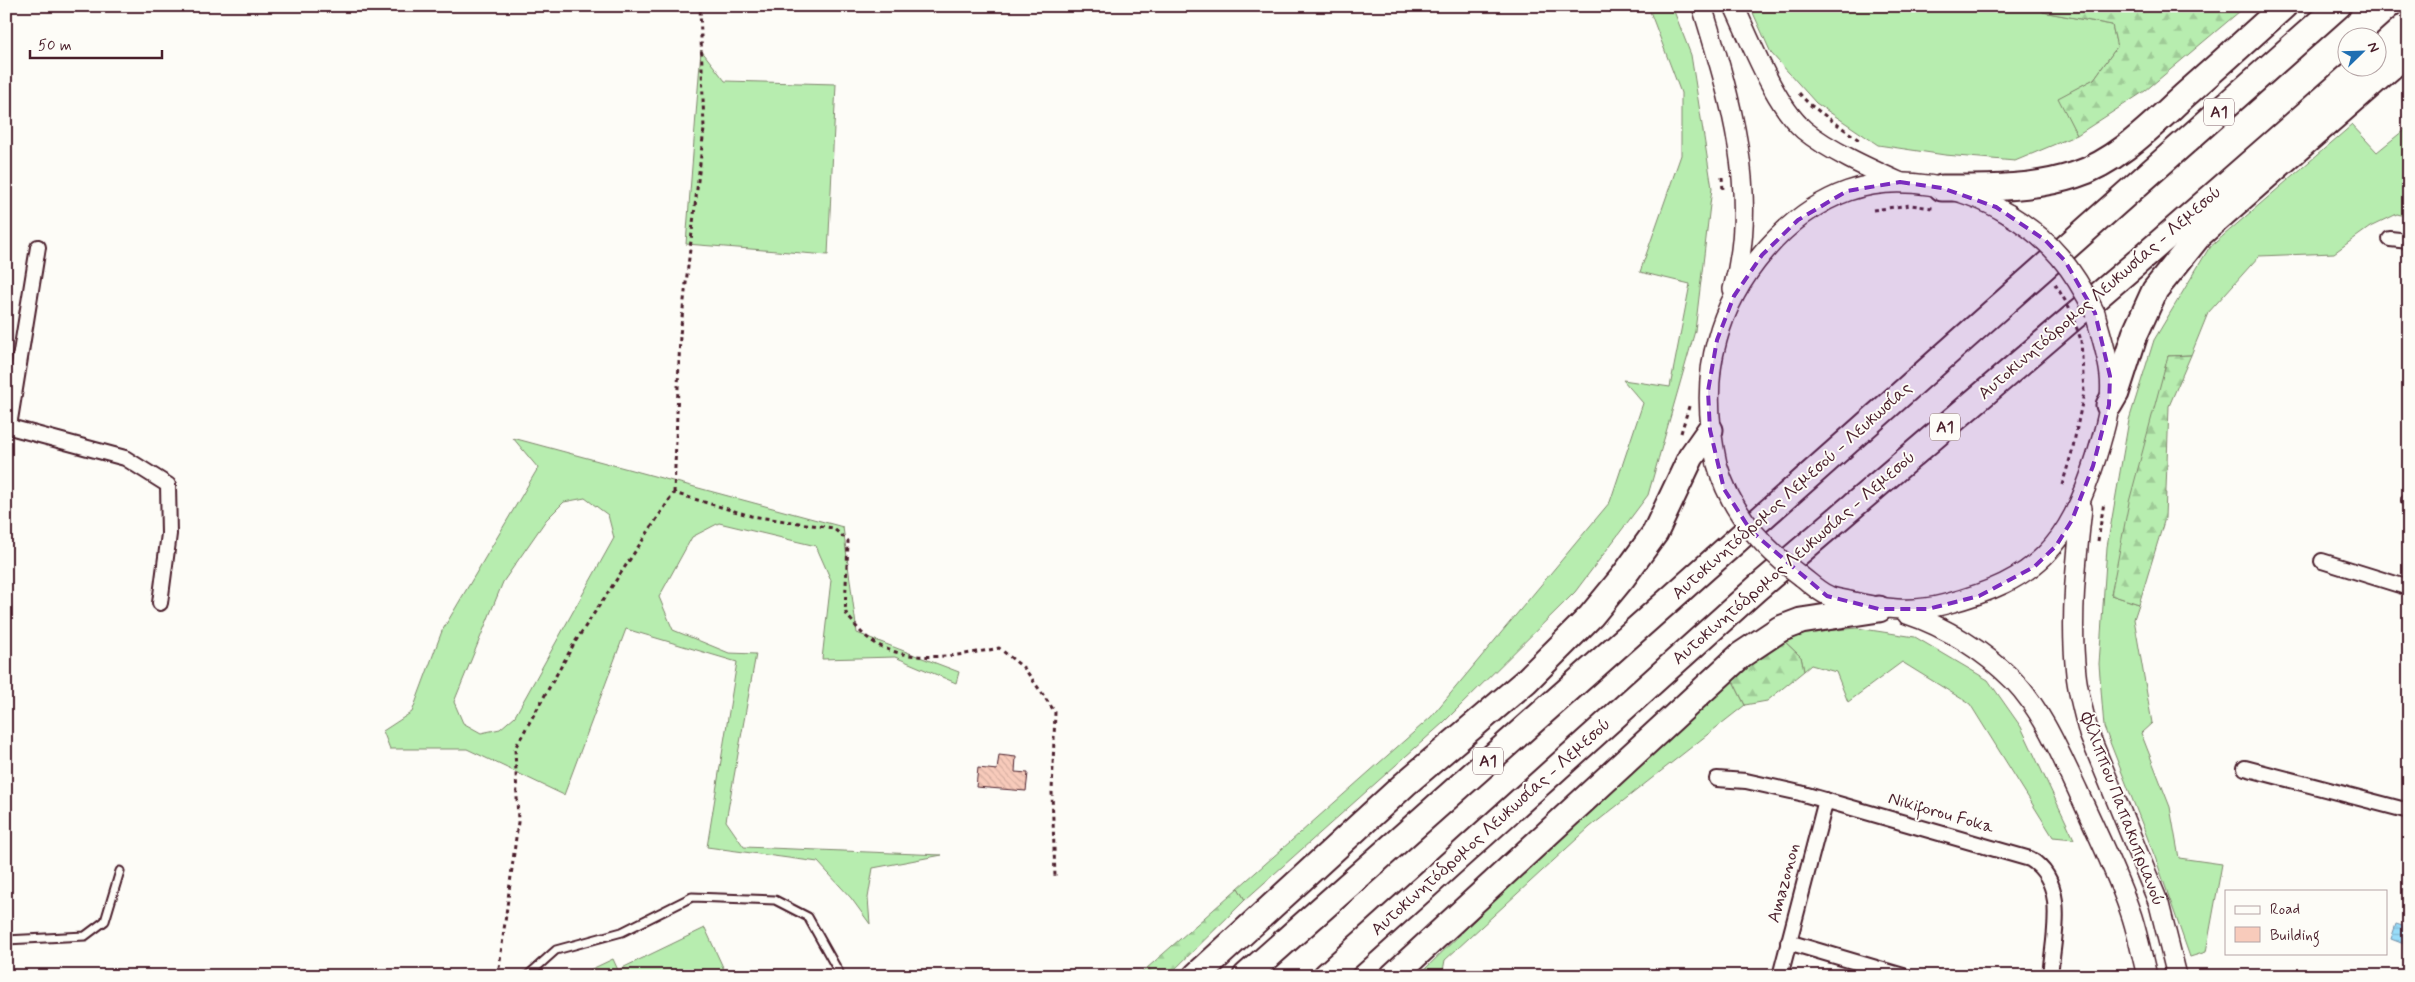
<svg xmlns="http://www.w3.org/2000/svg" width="2415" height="982" font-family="Mynerve,sans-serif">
<defs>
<pattern id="forest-firs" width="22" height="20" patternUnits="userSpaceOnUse" patternTransform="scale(1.25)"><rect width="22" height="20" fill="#b7edaf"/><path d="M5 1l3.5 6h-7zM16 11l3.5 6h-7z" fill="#9fcb97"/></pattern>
<pattern id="water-rules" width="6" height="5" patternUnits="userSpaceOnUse" patternTransform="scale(1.25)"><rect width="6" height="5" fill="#97dcf9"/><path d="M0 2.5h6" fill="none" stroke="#84bcd6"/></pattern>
<pattern id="building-back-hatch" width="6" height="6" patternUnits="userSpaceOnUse" patternTransform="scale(1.25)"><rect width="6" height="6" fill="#f8cbbb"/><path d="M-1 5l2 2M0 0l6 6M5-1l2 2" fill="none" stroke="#d6aea1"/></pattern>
</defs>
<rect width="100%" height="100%" fill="#fdfcf7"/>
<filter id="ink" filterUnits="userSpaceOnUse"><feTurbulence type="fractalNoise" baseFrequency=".02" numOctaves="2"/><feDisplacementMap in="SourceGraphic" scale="10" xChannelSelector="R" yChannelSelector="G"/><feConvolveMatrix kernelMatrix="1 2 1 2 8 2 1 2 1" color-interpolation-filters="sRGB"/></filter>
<g filter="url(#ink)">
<g fill="#b7edaf" stroke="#80866d" fill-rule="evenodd">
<path d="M1648 6H1672L1691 55 1712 188 1695 331 1648 495 1575 592 1443 723 1245 900 1238 888 1431 717 1610 502 1643 403 1623 380 1670 387 1690 284 1640 272 1681 155V93Z"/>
<path d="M1750 6H2037L2043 12 2112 25 2117 47 2094 79 2059 98 2077 135 2015 161 1945 155 1878 145 1816 103 1771 53Z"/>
<path d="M701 50 725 81 836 84 828 255 686 244Z"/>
<path d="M2352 125 2377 152 2409 126V217L2397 214 2370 227 2334 253 2259 256 2208 313 2191 355 2168 356 2111 595 2139 604 2134 619 2152 723 2141 733 2170 807 2179 858 2222 864 2206 952 2190 957 2155 857 2104 727 2099 664 2107 547 2129 420 2154 340 2209 248Z"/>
<path d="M513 438 843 527 857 633 959 672 956 683 895 657 822 659 831 580 816 546 719 523 692 537 659 597 673 630 729 653 756 654 726 821 744 847 942 855 873 868 868 898 870 924 851 898 818 862 707 847 737 662 626 629 564 795 467 749H390L383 731 412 712 442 631 538 468ZM585 498 608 515 614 538 515 716 500 729 481 733 463 723 454 702 503 582 546 520 564 502Z"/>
<path d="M1857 628 1915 637 1988 680 2021 727 2074 839 2053 837 1970 704 1902 662 1848 702 1836 672 1811 665 1804 671 1801 657 1782 639 1795 634Z"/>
<path d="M1730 675 1745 705 1590 827 1445 960 1442 976H1418L1562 834Z"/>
<path d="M705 928 727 976H577L613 959 618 970Z"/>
</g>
<g fill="url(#forest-firs)" stroke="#80866d">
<path d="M2037 6H2246L2145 91 2077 135 2058 98 2094 79 2117 47 2112 25 2043 12Z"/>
<path d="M2191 355 2169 406 2165 518 2139 604 2111 595 2129 502 2168 356Z"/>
<path d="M1782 639 1801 657 1804 671 1767 701 1745 705 1730 675Z"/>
<path d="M1238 888 1245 900 1168 976H1138Z"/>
</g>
<path fill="url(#water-rules)" stroke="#7890a7" d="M2396 924 2409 928V946L2391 939Z"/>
<path fill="url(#building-back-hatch)" stroke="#4a1f2b" d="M999 755 1016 757 1015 772 1028 773 1026 791 976 787 978 768 997 770Z"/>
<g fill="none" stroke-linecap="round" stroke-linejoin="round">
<defs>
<g id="service">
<path d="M6 940 85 936 105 921 120 871"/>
<path d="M527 976 556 950 622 932 692 897 775 900 808 917 841 976"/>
</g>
<g id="minor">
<path d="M2390 239 2409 241"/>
<path d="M6 426 125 458 168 485 169 534 160 603"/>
<path d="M9 426 38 247"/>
<path d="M2409 501V500"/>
<path d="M2322 561 2409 588"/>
<path d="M2245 768 2409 811"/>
<path d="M1717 779 1746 781 1800 793 2030 859C2069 883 2053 937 2050 976"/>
<path d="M1788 942 1903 976"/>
<path d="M1780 976 1826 800"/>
</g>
<g id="secondary">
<path d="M1702 6C1730 97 1760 195 1733 289"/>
<path d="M1734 6C1751 42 1775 105 1804 130 1828 150 1870 169 1899 182"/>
<path d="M1717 464C1708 423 1705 382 1717 340 1733 278 1786 213 1848 191 1899 173 1962 186 2008 214"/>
<path d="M2082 508C2076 563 2070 619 2076 674 2078 694 2084 714 2089 734L2159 904 2177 976"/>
<path d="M1802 577C1810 583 1818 591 1827 595 1833 599 1842 599 1849 601 1881 609 1913 613 1946 604 2037 580 2068 547 2096 458 2104 432 2113 403 2110 376 2108 355 2100 333 2095 313"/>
<path d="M1907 614C1946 627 1984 651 2013 680 2042 710 2060 753 2078 791 2096 832 2118 874 2132 917 2138 936 2142 956 2147 976"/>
</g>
<g id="motorway">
<path d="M2378 51 2409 23"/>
<path d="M1942 188C1986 188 2033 189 2075 175 2117 162 2153 124 2185 95 2218 66 2251 36 2284 6"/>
<path d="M2109 405 2116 393 2135 334 2155 290 2200 234 2409 51"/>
<path d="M1196 976 1405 784 1526 681 1591 616 1623 577 1655 533 1691 457 1710 430"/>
<path d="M1246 976 2338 6"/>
<path d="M1326 976 1756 589 2133 266 2359 68"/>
<path d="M1393 976 1741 655 1780 629 1801 621 1879 609"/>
</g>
</defs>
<use href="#service" stroke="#4a1f2b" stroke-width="11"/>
<use href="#minor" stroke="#4a1f2b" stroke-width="18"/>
<use href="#secondary" stroke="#4a1f2b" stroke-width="22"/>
<use href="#motorway" stroke="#4a1f2b" stroke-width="29"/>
<g stroke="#4a1f2b" stroke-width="3" stroke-dasharray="4 4" stroke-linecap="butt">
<path d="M1799 93 1809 104 1859 140"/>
<path d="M1722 177 1723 190"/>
<path d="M1873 210 1910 205 1933 208"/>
<path d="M1681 433 1690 403"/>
<path d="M2062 485 2072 452 2084 393 2081 340"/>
<path d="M674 493 680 335 704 129 700 6"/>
<path d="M2098 541 2104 502"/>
<path d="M2192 974 2215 973 2225 976"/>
<path d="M498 976 518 822 515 748 575 642 674 493 751 516 833 528 848 541C848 552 844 608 846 613 848 617 853 622 855 625 889 669 953 657 999 648L1025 669 1055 712 1052 792 1055 877"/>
</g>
<use href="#service" stroke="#fdfcf7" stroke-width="7"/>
<use href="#minor" stroke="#fdfcf7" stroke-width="14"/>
<use href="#secondary" stroke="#fdfcf7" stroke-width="19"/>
<use href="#motorway" stroke="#fdfcf7" stroke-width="25"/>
<defs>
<g id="secondary-bridge">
<path d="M2008 214C2051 240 2073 268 2095 313"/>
<path d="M1717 464C1730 512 1763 548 1802 577"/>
</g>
</defs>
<use href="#secondary-bridge" stroke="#4a1f2b" stroke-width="22" stroke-linecap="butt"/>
<path stroke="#4a1f2b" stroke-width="3" stroke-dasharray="4 4" stroke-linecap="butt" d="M2055 284 2069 307 2081 340"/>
<use href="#secondary-bridge" stroke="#fdfcf7" stroke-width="19"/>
</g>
</g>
<path fill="#7b2cbf" fill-opacity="0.2" stroke="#7b2cbf" stroke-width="4" stroke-dasharray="10 6" stroke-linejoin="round" d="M1900 182 1942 188 1996 207 2045 240 2065 261 2095 313 2110 376 2109 405 2093 466 2072 520 2056 546 2034 567 1979 596 1928 609H1879L1827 596 1751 531 1724 489 1710 430 1708 391 1717 340 1734 296 1762 255 1798 220 1847 191Z"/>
<g text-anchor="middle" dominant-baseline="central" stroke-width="4" stroke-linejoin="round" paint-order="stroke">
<g fill="#fdfcf7" stroke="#806168" stroke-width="1">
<rect x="2204" y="98.5" width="30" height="27" rx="4"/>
<rect x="1930" y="413.5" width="30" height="27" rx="4"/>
<rect x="1473" y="747.5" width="30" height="27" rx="4"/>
</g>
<g font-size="16" font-weight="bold" fill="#4a1f2b">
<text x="2219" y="112">A1</text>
<text x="1945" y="427">A1</text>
<text x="1488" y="761">A1</text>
</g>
<g font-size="18" fill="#4a1f2b" stroke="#fdfcf7">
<text transform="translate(2100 293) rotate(-41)">Αυτοκινητόδρομος Λευκωσίας - Λεμεσού</text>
<text transform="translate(1792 491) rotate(-42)">Αυτοκινητόδρομος Λεμεσού - Λευκωσίας</text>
<text transform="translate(1794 558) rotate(-41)">Αυτοκινητόδρομος Λευκωσίας - Λεμεσού</text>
<text transform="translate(2122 809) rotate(69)">Φίλιππου Παπακυπριανού</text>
<text transform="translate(1941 813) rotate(16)">Nikiforou Foka</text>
<text transform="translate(1491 827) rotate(-42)">Αυτοκινητόδρομος Λευκωσίας - Λεμεσού</text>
<text transform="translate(1784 883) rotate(-75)">Amazonon</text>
</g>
</g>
<rect width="2415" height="982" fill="none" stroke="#fdfcf7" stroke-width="25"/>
<rect x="12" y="12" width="2390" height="957" fill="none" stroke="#4a1f2b" stroke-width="2" filter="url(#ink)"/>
<rect x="2225" y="890" width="162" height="65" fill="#fdfcf7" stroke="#b5a4a5"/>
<rect x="2235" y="906" width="25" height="8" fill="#fdfcf7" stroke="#b5a4a5"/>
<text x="2270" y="914" font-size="15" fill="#4a1f2b">Road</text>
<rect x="2235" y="927" width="25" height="15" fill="#f8cbbb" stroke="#b5a4a5"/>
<text x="2270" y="940" font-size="15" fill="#4a1f2b">Building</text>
<g transform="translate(2362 52) rotate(67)"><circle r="24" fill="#fdfcf7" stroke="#b5a4a5"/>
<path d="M0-4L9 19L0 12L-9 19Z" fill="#1f6fb2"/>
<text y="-8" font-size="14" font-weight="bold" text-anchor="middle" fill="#4a1f2b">N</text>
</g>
<path d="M30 50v8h132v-8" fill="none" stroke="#4a1f2b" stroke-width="2.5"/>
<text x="38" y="50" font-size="15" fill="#4a1f2b" stroke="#fdfcf7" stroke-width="4" paint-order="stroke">50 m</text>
</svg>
